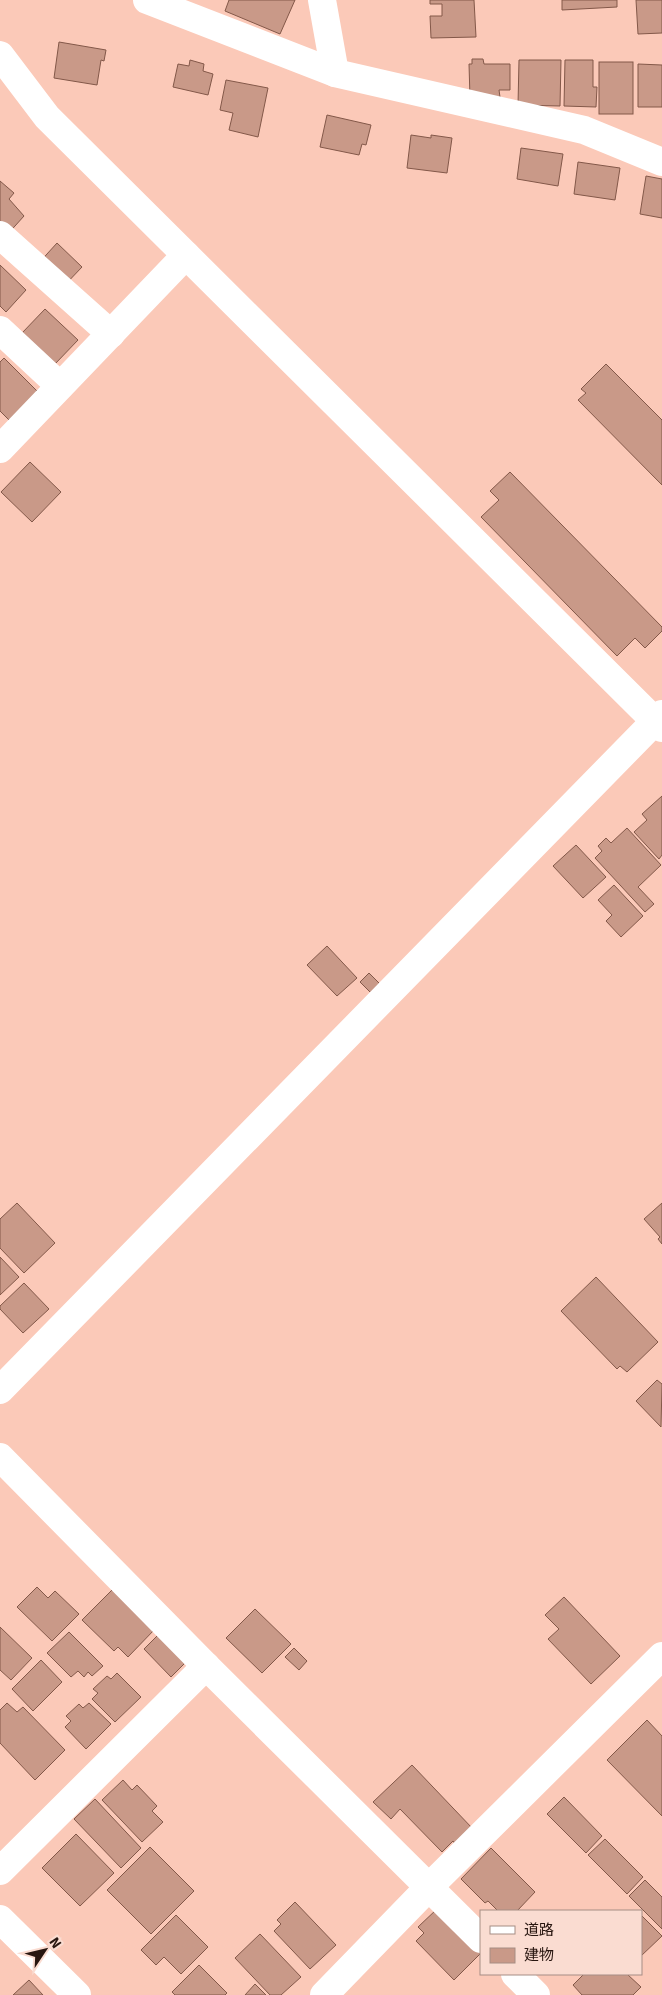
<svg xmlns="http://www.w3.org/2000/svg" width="662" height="1995" font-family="Signika,'Noto Sans JP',sans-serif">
<rect width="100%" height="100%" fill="#fbc9b8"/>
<g fill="#c99988" stroke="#835849">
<path d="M229 0H295L280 34 225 11Z"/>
<path d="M430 0H474L476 37 431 38 430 16H442V4H430Z"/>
<path d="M562 0H617V7L562 10Z"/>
<path d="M636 0H662V33L638 34Z"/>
<path d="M59 42 106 50 104 61 101 60 97 85 54 78Z"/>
<path d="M472 59H483L484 64H510V90H499L500 97 470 98 469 64H472Z"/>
<path d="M190 60 204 64 203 71 213 74 208 95 173 87 178 64 189 66Z"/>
<path d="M519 60H561L560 106 518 105Z"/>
<path d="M565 60H593V87H597L596 107 564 106Z"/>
<rect x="599" y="62" width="34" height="52"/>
<path d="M638 64 662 65V107H638Z"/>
<path d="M226 80 268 88 258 137 229 130 233 113 220 110Z"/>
<path d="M327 115 371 125 366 145 362 144 359 155 320 147Z"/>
<path d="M411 135 431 138V135L452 138 447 173 407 168Z"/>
<path d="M521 148 563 154 558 186 517 179Z"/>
<path d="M578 162 620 168 615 200 574 194Z"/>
<path d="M646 176 662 179V218L640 214Z"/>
<path d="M0 181 14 193 9 199 24 216 6 236 0 230Z"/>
<path d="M57 243 82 267 62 288 37 265Z"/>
<path d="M0 265 26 290 6 312 0 306Z"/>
<path d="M45 309 78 340 55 364 22 333Z"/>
<path d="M4 358 38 392 10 421 0 411V362Z"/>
<path d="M606 364 662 420V485L578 400 586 393 581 389Z"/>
<path d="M30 462 61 492 32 522 1 492Z"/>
<path d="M510 472 662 627V631L645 648 635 638 617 656 481 517 499 500 490 491Z"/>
<path d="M662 796V855L659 859 634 832 647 820 642 814Z"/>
<path d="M627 828 661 865 638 887 654 904 645 912 595 858 602 851 598 846 606 838 611 843Z"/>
<path d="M576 845 606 877 583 898 553 866Z"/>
<path d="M614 885 643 916 621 937 606 921 612 915 598 900Z"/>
<path d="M327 946 357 978 337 996 307 965Z"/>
<path d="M369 973 382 986 373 995 360 982Z"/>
<path d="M17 1203 55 1243 24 1273 0 1248V1219Z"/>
<path d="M662 1203V1244L658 1239 660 1237 644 1219Z"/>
<path d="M0 1257 19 1277 0 1295Z"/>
<path d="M596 1277 658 1342 627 1372 620 1366 617 1369 561 1311Z"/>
<path d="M24 1283 49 1309 23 1333 0 1309V1306Z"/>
<path d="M657 1380 662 1384 661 1427 636 1401Z"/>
<path d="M37 1587 48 1598 55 1591 79 1614 52 1641 17 1607Z"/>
<path d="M114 1588 155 1629 128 1657 118 1647 114 1651 82 1620Z"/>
<path d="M564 1597 620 1656 591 1684 548 1639 559 1629 545 1615Z"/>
<path d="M255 1609 291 1644 262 1673 226 1638Z"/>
<path d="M0 1627 32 1658 11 1680 0 1670Z"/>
<path d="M69 1632 103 1666 92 1676 88 1672 84 1677 78 1671 71 1677 47 1653Z"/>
<path d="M161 1632 189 1659 171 1677 144 1649Z"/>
<path d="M294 1648 307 1661 299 1670 285 1657Z"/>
<path d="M41 1660 62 1682 33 1711 12 1689Z"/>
<path d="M117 1673 141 1697 115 1722 92 1699 98 1693 93 1689 107 1676 111 1679Z"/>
<path d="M7 1703 17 1712 23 1707 65 1750 35 1780 0 1743V1710Z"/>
<path d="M89 1703 111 1724 86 1749 65 1727 71 1721 66 1716 79 1704 83 1708Z"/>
<path d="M647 1720 662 1736V1816L607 1760Z"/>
<path d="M412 1765 473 1829 456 1845 453 1841 442 1852 400 1809 391 1819 373 1802Z"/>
<path d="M123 1780 132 1790 137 1785 157 1806 152 1811 163 1822 142 1842 102 1800Z"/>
<path d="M564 1797 602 1836 586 1853 547 1814Z"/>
<path d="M95 1799 141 1848 121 1868 74 1819Z"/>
<path d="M76 1834 114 1873 80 1906 42 1868Z"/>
<path d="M605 1839 643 1877 627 1894 588 1855Z"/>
<path d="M150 1847 194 1891 151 1934 107 1890Z"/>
<path d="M491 1848 535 1892 517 1911H498L488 1901 485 1903 461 1879Z"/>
<path d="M645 1880 662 1897V1929L629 1896Z"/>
<path d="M295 1902 336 1945 310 1969 274 1931 281 1924 277 1920Z"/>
<path d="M438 1908 481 1951V1953L454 1980 416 1941 424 1933 418 1927Z"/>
<path d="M176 1915 208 1947 181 1974 164 1957 156 1965 141 1950Z"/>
<path d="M642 1916 662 1936 641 1956V1918Z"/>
<path d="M260 1934 301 1977 281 1995H270L235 1958Z"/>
<path d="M199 1965 227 1993 225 1995H175L172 1992Z"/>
<path d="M584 1974H627L641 1987 633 1995H582L573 1985Z"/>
<path d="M29 1980 43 1995H13Z"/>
<path d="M255 1984 266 1995H245Z"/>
</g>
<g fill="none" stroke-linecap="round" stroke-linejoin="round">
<g stroke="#fff" stroke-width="28">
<path d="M147 0 335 73 584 130 662 162"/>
<path d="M322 0 335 73"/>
<path d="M0 55 47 117 662 728"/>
<path d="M0 235 111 334"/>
<path d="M0 330 60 386"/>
<path d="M0 449 186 255"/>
<path d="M0 1390 662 714"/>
<path d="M0 1457 206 1666 481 1939"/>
<path d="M0 1871 206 1666"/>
<path d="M515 1974 536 1995"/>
<path d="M324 1995 429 1887 662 1656"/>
</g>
<path stroke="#fff" stroke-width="28" d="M0 1919 77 1995"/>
</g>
<rect x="480" y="1910" width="162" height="65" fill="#fadcd1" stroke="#a68d84"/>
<rect x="490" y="1926" width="25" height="8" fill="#ffffff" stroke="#a68d84"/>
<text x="524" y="1935" font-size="15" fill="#281610">道路</text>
<rect x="490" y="1948" width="25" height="15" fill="#c99988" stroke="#a68d84"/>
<text x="524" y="1960" font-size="15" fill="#281610">建物</text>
<g transform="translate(45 1950) rotate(55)" stroke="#fadcd1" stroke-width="4" paint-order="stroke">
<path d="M0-4L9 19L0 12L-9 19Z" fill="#281610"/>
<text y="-8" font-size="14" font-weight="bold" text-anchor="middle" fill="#281610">N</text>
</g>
</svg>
